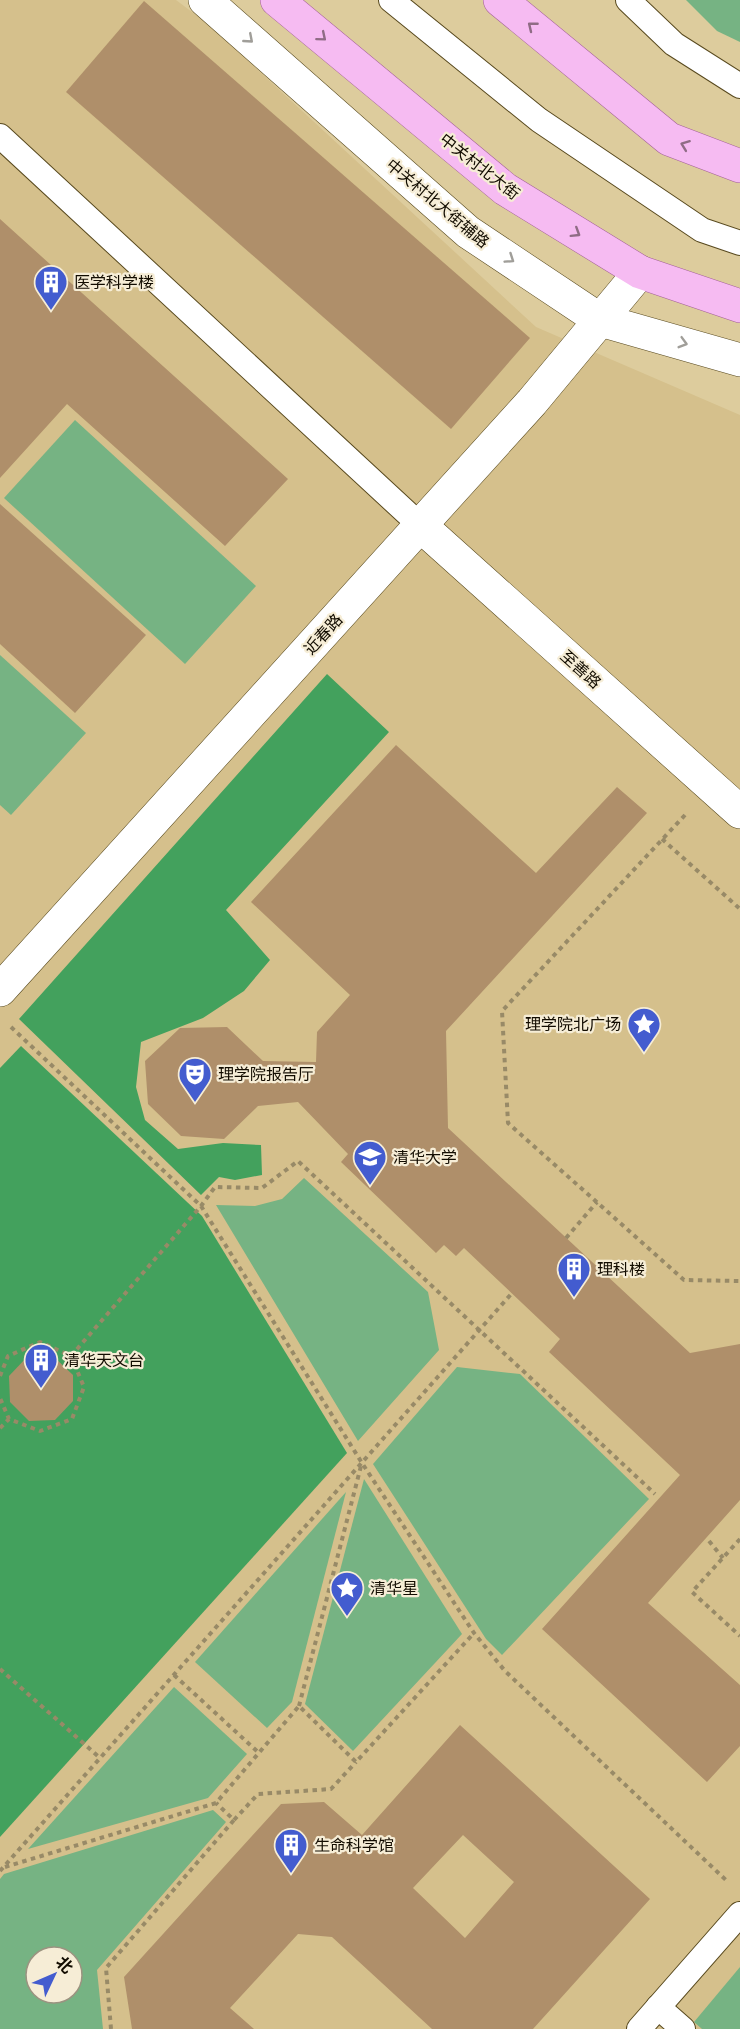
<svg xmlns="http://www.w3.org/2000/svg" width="740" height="2029" font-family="'Open Sans','Noto Sans SC',sans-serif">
<rect width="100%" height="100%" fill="#ddcc9d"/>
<path fill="#d5c08c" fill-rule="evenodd" d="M0 0H176L208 24 536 327 740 415V2029H0ZM36 1957H72V1993H36Z"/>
<g fill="#76b383" fill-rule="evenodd">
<path d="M686 0H740V42L717 31Z"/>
<path d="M75 420 256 586 185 664 4 498Z"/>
<path d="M0 655 86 733 11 815 0 805Z"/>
<path d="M304 1178 428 1292 439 1350 358 1441 216 1205 255 1206 282 1199Z"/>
<path d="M457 1367 520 1374 649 1499 502 1655 486 1639 373 1464Z"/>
<path d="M364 1479 462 1634 353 1751 305 1704Z"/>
<path d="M346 1492 292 1702 267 1728 195 1662Z"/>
<path d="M174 1687 247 1754 208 1798 28 1849Z"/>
<path d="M213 1810 226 1822 97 1970 103 2029H0V1879L4 1874ZM36 1957H72V1993H36Z"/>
<path d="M740 1967V2029H702L694 2022Z"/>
</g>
<g fill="#43a15d">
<path d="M327 674 389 732 226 910 270 960 244 991 203 1018 141 1042 136 1087 145 1120 178 1149 223 1143 261 1145 262 1175 235 1180 219 1177 201 1195 19 1019Z"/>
<path d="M21 1046 202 1216 347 1453 0 1837V1068Z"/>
</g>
<g fill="#af8f6a" fill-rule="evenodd">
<path d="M144 1 530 338 451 429 66 92Z"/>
<path d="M0 219 288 479 225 546 67 404 0 478Z"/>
<path d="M0 504 146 635 75 713 0 644Z"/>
<path d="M396 745 536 873 617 787 647 813 446 1031 448 1128 690 1353 740 1344V1500L648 1603 740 1685V1746L707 1782 542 1629 680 1475 549 1352 560 1339 464 1248 456 1256 444 1245 436 1253 341 1162 348 1154 298 1102 258 1106 224 1139 181 1136 148 1104 145 1061 180 1028 227 1027 263 1061 316 1062 317 1032 350 995 251 902Z"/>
<path d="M27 1357H54L73 1375V1401L55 1420 29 1421 10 1402 9 1376Z"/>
<path d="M460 1725 650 1899 533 2029H432L332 1937 298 1934 230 2008 254 2029H132L124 1977 281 1804 324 1802 362 1835ZM463 1835 514 1882 465 1938 413 1888Z"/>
</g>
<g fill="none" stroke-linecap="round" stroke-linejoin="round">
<defs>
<g id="service">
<path d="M391 0 539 120 702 230 740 243"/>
<path d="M628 0 674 44 740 86"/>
<path d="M0 136 421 526"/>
<path d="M658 2007 683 2029"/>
<path d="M639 2029 740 1914"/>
</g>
<g id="minor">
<path d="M421 526 740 812"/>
<path d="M0 990 532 402 640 272"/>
</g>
<path id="tertiary" d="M205 0 468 232 600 320 740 360"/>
<g id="primary">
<path d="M277 0 505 189 640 272 740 306"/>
<path d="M500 0 669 139 740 166"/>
</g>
</defs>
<use href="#service" stroke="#58491e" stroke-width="26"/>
<use href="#minor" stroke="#58491e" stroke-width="34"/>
<use href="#tertiary" stroke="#58491e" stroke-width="34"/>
<use href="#primary" stroke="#a26097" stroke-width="34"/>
<g stroke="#988a67" stroke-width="4" stroke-dasharray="4.5 4.5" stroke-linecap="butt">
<path d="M685 815 502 1011 508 1123 684 1280 740 1281"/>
<path d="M662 839 740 909"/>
<path d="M11 1027 201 1206 362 1463 474 1633 505 1671 728 1882"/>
<path d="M566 1238 597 1202"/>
<path d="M71 1356 201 1206 215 1187 262 1188 298 1161 655 1494"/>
<path d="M0 1376 8 1356 40 1342 71 1356 84 1387 72 1419 40 1431 9 1419 0 1398"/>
<path d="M0 1428 9 1419"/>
<path d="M740 1539 692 1592 740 1636"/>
<path d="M709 1541 723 1558"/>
<path d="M0 1669 100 1758"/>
<path d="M174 1675 259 1753"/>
<path d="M299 1706 361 1466"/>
<path d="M234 1820 258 1794 331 1789 356 1762"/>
<path d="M5 1867 216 1803 299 1706 356 1762 474 1633"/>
<path d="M0 1871 513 1292"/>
<path d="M111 2029 106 1968 234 1820 216 1803"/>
</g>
<use href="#service" stroke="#fff" stroke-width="24"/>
<use href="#minor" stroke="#fff" stroke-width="33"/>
<use href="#tertiary" stroke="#fff" stroke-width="33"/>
<use href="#primary" stroke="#f6bbf2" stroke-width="33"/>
</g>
<defs><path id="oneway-chevron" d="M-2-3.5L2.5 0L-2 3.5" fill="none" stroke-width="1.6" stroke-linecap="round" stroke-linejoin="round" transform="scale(1.5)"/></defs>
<g stroke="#8f6c85">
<use href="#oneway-chevron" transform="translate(532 26) rotate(-141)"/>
<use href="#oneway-chevron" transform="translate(322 37) rotate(40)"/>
<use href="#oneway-chevron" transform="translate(685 145) rotate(-159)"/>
<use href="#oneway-chevron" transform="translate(576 233) rotate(32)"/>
</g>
<g stroke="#a09e99">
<use href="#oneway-chevron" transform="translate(249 39) rotate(41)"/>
<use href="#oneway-chevron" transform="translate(510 259) rotate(34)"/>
<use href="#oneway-chevron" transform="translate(683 343) rotate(16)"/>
</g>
<defs>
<symbol id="building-pin" viewBox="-11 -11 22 30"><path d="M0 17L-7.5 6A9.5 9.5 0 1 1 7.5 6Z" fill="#435ccf" stroke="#f6edd6"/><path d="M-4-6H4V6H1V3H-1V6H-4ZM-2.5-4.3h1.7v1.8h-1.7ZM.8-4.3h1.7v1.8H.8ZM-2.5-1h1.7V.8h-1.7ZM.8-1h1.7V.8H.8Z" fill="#fff"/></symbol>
<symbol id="sight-pin" viewBox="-11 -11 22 30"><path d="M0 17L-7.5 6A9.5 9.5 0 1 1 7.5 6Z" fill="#435ccf" stroke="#f6edd6"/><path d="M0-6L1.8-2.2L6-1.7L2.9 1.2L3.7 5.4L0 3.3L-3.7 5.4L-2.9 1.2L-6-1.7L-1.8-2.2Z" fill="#fff"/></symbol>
<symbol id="theatre-pin" viewBox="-11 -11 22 30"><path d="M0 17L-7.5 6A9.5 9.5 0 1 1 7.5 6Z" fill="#435ccf" stroke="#f6edd6"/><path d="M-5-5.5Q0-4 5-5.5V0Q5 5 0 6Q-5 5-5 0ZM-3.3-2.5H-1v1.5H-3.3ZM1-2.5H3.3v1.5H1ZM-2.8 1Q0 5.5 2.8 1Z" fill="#fff"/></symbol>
<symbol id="university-pin" viewBox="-11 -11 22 30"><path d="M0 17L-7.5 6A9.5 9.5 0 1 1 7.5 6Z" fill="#435ccf" stroke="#f6edd6"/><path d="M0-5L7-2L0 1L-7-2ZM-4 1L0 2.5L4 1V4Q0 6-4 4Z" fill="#fff"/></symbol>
</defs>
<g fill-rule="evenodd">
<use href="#building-pin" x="32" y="263" width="38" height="52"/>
<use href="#sight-pin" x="625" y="1005" width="38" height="52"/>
<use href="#theatre-pin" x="176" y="1055" width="38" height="52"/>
<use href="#university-pin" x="351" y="1138" width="38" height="52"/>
<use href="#building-pin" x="555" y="1250" width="38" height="52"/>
<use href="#building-pin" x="22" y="1341" width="38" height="52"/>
<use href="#sight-pin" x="328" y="1569" width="38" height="52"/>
<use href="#building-pin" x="272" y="1826" width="38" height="52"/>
</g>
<g text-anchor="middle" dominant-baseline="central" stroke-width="4.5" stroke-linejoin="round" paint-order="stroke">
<g font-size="16" fill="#120c00" stroke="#f6edd6">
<text transform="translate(480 166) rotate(38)">中关村北大街</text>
<text transform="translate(438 203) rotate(40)">中关村北大街辅路</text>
<text transform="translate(323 634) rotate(-48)">近春路</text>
<text transform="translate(581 669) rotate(42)">至善路</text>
</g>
<g font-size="16" fill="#120c00" stroke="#f6edd6" text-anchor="start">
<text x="74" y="282">医学科学楼</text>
<text x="621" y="1024" text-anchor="end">理学院北广场</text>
<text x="218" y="1074">理学院报告厅</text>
<text x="393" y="1157">清华大学</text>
<text x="597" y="1269">理科楼</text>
<text x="64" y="1360">清华天文台</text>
<text x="370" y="1588">清华星</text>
<text x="314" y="1845">生命科学馆</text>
</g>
</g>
<g transform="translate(54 1975) rotate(46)"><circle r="28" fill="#f6edd6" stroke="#9b9380" stroke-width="1.5"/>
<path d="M0-4.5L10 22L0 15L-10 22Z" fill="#435ccf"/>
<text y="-9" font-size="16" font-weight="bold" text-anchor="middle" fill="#120c00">北</text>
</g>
</svg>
